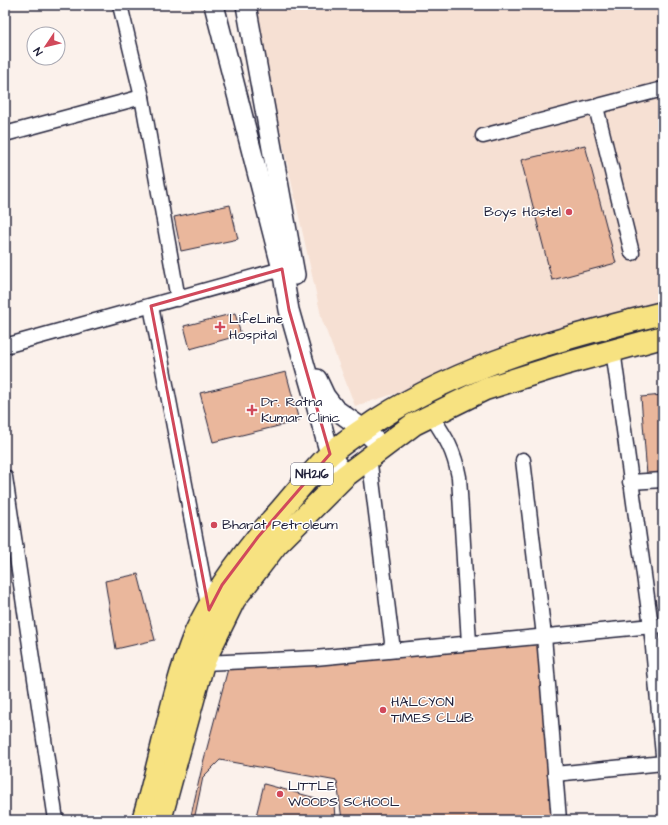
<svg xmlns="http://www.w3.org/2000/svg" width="668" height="825" font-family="'Architects Daughter',sans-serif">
<rect width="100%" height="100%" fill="#fbf1eb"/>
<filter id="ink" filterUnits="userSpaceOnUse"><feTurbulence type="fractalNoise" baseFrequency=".025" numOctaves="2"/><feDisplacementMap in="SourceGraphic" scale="8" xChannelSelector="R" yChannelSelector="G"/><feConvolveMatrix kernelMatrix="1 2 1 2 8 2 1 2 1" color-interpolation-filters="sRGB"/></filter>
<g filter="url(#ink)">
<path fill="#f6e0d3" d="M252 5H663V312L355 406 322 320Z"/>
<g fill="#eab79c" stroke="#22223b">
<path d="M585 145 616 263 552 280 521 160Z"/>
<path d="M230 205 238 239 181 251 174 217Z"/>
<path d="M235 313 241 335 190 349 184 326Z"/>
<path d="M286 372 299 421 213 442 200 393Z"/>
<path d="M663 395V474L647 475 641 397Z"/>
<path d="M138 574 155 640 116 649 105 581Z"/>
<path d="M544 636 559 820H342L337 781 220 760 203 777 194 820H190L203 763 230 661 390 650 392 642Z"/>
<path d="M264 784 334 803 335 820H255Z"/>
</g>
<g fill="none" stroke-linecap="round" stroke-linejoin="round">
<defs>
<g id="street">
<path d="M120 5 142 97 178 299"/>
<path d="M596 107 632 253"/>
<path d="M5 134 142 97"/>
<path d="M483 136 663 89"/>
<path d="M151 306 209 610"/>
<path d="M5 346 282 269"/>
<path d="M613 350 651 626 663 755"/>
<path d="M431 415C446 438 454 450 459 477L469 643"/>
<path d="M369 456 392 642 390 650"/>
<path d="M523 460 544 636 559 820"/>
<path d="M5 477 56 820"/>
<path d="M630 482 663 480"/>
<path d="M203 663 315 658 663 625"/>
<path d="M555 774 663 763"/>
</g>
<g id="secondary">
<path d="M214 5 282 269 289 310 330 454 345 476"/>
<path d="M246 5 295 275"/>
<path d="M317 379 325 396 335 409 363 429 382 447"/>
</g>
<g id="highway">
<path d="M143 820C162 758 171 694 195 634 213 593 243 554 272 520 291 499 309 475 329 455 343 442 361 431 377 420 464 364 564 337 663 313"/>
<path d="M160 820 203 663 234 600 276 545 345 476 414 424 485 389 561 365 663 337"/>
</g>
</defs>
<use href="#street" stroke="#22223b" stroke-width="17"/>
<use href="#secondary" stroke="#22223b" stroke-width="22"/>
<use href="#highway" stroke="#22223b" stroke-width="25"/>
<use href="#street" stroke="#fff" stroke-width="14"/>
<use href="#secondary" stroke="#fff" stroke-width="19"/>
<use href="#highway" stroke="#f7e281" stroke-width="22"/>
</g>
</g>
<path fill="none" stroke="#d1495b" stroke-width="3" stroke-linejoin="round" d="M282 269 289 310 330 454 258 537 222 585 209 610 151 306Z"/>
<g fill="#d1495b" stroke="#fff" stroke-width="1.5">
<circle cx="569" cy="212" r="4"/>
<path d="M218 321h4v4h4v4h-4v4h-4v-4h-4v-4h4z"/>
<path d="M250 404h4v4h4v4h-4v4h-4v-4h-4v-4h4z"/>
<circle cx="214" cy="525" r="4"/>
<circle cx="383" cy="710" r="4"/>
<circle cx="280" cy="794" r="4"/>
</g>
<g text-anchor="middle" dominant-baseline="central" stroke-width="3" stroke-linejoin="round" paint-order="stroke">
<rect fill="#fff" stroke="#646476" stroke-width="1" x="291" y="463" width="42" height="22" rx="3"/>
<g font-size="13" font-weight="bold" fill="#22223b">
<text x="312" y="474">NH216</text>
</g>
<g font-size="14" fill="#22223b" stroke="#fff" text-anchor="start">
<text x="561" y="212" text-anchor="end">Boys Hostel</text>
<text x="229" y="319">LifeLine<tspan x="229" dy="16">Hospital</tspan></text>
<text x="261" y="402">Dr. Ratna<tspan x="261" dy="16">Kumar Clinic</tspan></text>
<text x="222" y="525">Bharat Petroleum</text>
<text x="391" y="702">HALCYON<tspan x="391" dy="16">TIMES CLUB</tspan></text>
<text x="288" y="786">LITTLE<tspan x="288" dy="16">WOODS SCHOOL</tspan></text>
</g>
</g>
<rect width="668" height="825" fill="none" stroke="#fff" stroke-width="20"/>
<rect x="10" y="10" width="648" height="805" fill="none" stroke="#22223b" stroke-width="1.5" filter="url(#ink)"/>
<g transform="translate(46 46) rotate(235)"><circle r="19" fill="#ffffff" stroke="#a7a7b1"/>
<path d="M0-3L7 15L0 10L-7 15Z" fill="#d1495b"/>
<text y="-6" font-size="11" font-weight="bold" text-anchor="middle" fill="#22223b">N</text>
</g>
</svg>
